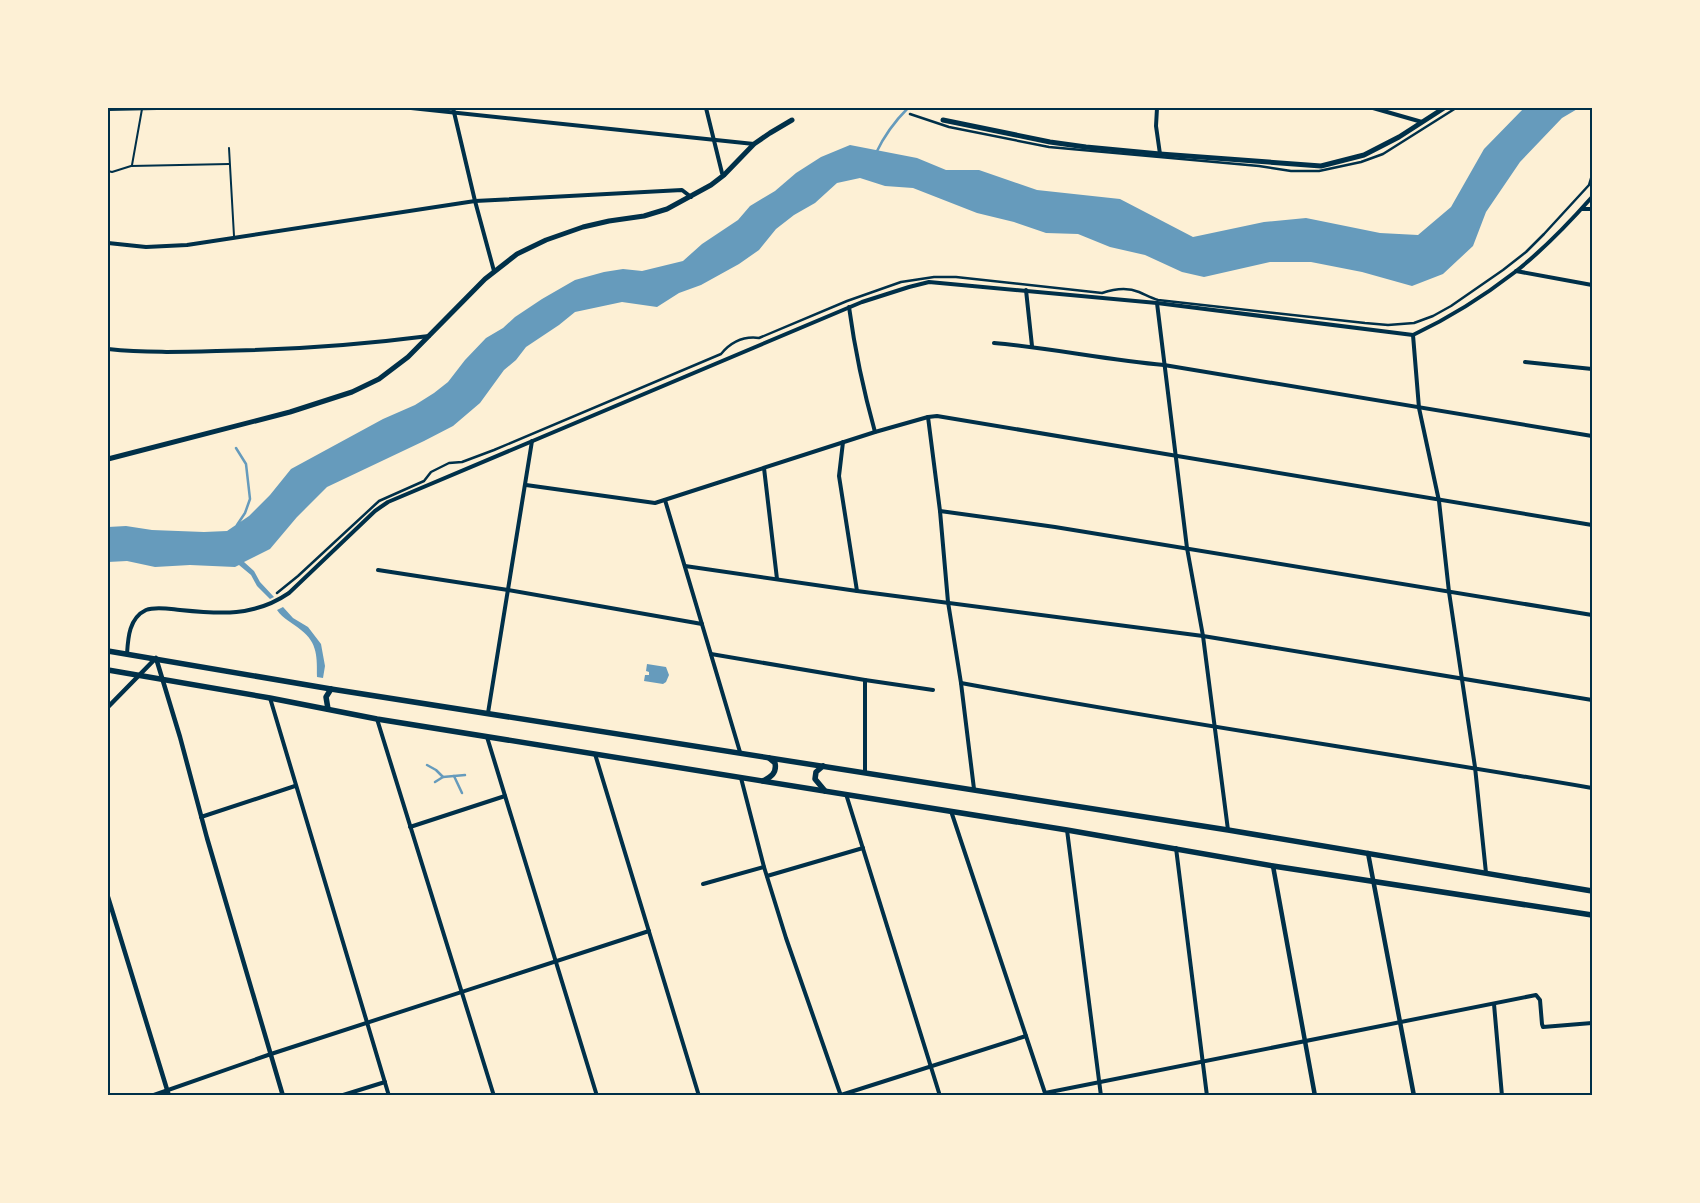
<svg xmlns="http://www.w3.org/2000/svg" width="1700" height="1203" font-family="Signika,sans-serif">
<rect width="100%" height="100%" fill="#fdf0d5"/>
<g fill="#669bbc">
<path d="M1524 108H1579L1562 118 1520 162 1486 212 1473 246 1443 274 1412 286 1362 272 1311 262H1270L1204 277 1182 272 1145 255 1110 247 1078 234 1046 233 1014 222 977 213 913 188 885 186 860 178 837 183 815 203 794 215 776 229 759 250 739 264 701 285 679 293 657 307 622 302 575 312 559 325 526 347 516 360 504 370 480 403 453 426 424 441 327 487 297 517 270 549 244 562 254 571 260 582 274 597 270 599 257 586 251 575 239 565 235 567 190 565 155 567 127 561 108 562V527L126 526 152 530 204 532 227 531 249 516 270 495 291 469 383 419 415 405 434 393 448 382 465 360 486 338 503 328 515 317 542 299 575 280 604 272 623 269 642 271 683 261 702 244 738 220 750 206 775 191 796 173 821 157 850 145 917 158 946 170H979L1037 190 1120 199 1193 237 1264 222 1306 218 1380 233 1418 235 1451 207 1484 149Z"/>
<path d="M283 607 293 618 308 627 321 644 325 666 323 678 317 677C317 658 318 643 301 630 293 623 283 619 277 610Z"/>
<path d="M647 664 666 667 669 675 666 682 663 684 644 681 645 675H649V672L646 671Z"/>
</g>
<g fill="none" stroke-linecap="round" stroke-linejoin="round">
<g stroke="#669bbc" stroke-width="2.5">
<path d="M876 153C884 136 895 121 908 108"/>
<path d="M236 448 246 464 250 499 245 513 237 525"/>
<path d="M427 765 436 770 443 777 435 782"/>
<path d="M454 776 462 793"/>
<path d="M443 777 465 775"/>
</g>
<g stroke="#003049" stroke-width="2">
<path d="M229 148 234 236"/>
<path d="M132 165 142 109"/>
<path d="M108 171 112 172 131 166 229 164"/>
</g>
<g stroke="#003049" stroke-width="2.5">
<path d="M910 114 949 127 1049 147 1259 166 1291 171H1319L1361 162 1383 154 1456 108"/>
<path d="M277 593 298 576 379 501 424 481 431 472 449 463 462 462 494 450 721 354C731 342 744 336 759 338L847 301 901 282 934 277H956L1102 293C1114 289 1127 287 1139 292 1146 295 1151 298 1158 300L1365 323 1388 325 1414 323 1433 316 1451 306 1503 270 1526 252 1544 234 1589 185 1592 175"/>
</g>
<g stroke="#003049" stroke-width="4">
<path d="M411 108 754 144"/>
<path d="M453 108 475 201 494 271"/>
<path d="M706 108 722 173 724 175"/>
<path d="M1157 108 1156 126 1160 154"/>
<path d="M1373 108 1422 122"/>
<path d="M108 109 157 108"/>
<path d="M1582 209H1592"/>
<path d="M108 243 146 247 187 245 475 201 682 190 691 197"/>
<path d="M1516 271 1592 285"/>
<path d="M1026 290 1032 346"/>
<path d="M1157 303 1187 548 1203 636 1228 830"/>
<path d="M849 307C855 351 863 389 875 432"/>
<path d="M1413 335 1419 408 1439 501 1449 592 1475 767 1486 873"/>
<path d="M994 343C1051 348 1107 360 1164 365L1592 436"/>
<path d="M108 349C144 353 180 352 217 351 288 350 359 345 429 336"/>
<path d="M1525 362 1592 369"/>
<path d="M928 417 940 511 948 602 961 683 974 789"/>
<path d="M843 442 839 476 857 591"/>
<path d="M764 468 777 579"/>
<path d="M526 485 655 503 875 432 928 417 937 416 1592 525"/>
<path d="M665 500 740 752"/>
<path d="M940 511 1055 527 1592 615"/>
<path d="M685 566 857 591 1203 636 1592 700"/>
<path d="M378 570 508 590 702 624"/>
<path d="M127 654C128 638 129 618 146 610 156 606 170 609 180 610 220 614 254 617 289 593L375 511 388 502 862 302 909 287 929 282 1157 303 1413 335C1449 318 1484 296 1515 272 1543 250 1569 223 1592 197"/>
<path d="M711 654 865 680 933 690"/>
<path d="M961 683C1171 722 1382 752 1592 788"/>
<path d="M270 698 389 1096"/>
<path d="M488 713 532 441"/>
<path d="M377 719 494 1096"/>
<path d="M487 737 597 1096"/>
<path d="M595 754 699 1096"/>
<path d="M865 772V680"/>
<path d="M741 778 764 867 786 938 841 1096"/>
<path d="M846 794 940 1096"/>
<path d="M951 811 1046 1096"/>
<path d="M201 817 295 786"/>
<path d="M410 827 505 796"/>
<path d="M1067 830 1101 1096"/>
<path d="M1176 848 1207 1096"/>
<path d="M767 876 863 848"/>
<path d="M703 884 764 867"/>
<path d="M1494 1004 1502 1096"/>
<path d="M1045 1093 1536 995 1540 1000 1542 1024 1543 1027 1592 1023"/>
<path d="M841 1095 1026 1036"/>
<path d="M151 1096 271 1054 649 931"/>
<path d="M340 1096 385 1082"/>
</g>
<g stroke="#003049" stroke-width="4.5">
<path d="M108 707 156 658 180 737 207 838 283 1096"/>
<path d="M1368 853 1414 1096"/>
<path d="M1273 866 1315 1096"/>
<path d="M108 897 169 1096"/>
</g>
<g stroke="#003049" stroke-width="5">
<path d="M943 120 1050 142 1086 147 1160 154 1321 166 1364 155 1399 137 1444 108"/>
<path d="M108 459 290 412 352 392 379 379 408 357 485 279 517 254 546 240 583 227 609 221 644 216 667 209 711 185 724 175 754 144 770 133 792 120"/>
</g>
<g stroke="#003049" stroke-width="5.5">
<path d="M108 651 331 689 1228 830 1592 891"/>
<path d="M108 670 270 698 377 719 1067 830 1273 866 1592 915"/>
<path d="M328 709 326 697 331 689"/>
<path d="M823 766 816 772 815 779 825 791"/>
<path d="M763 781C771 777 777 773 775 763L769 758"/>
</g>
</g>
<rect width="1700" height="1203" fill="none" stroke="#fdf0d5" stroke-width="218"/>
<rect x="109" y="109" width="1482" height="985" fill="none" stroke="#003049" stroke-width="2"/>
</svg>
